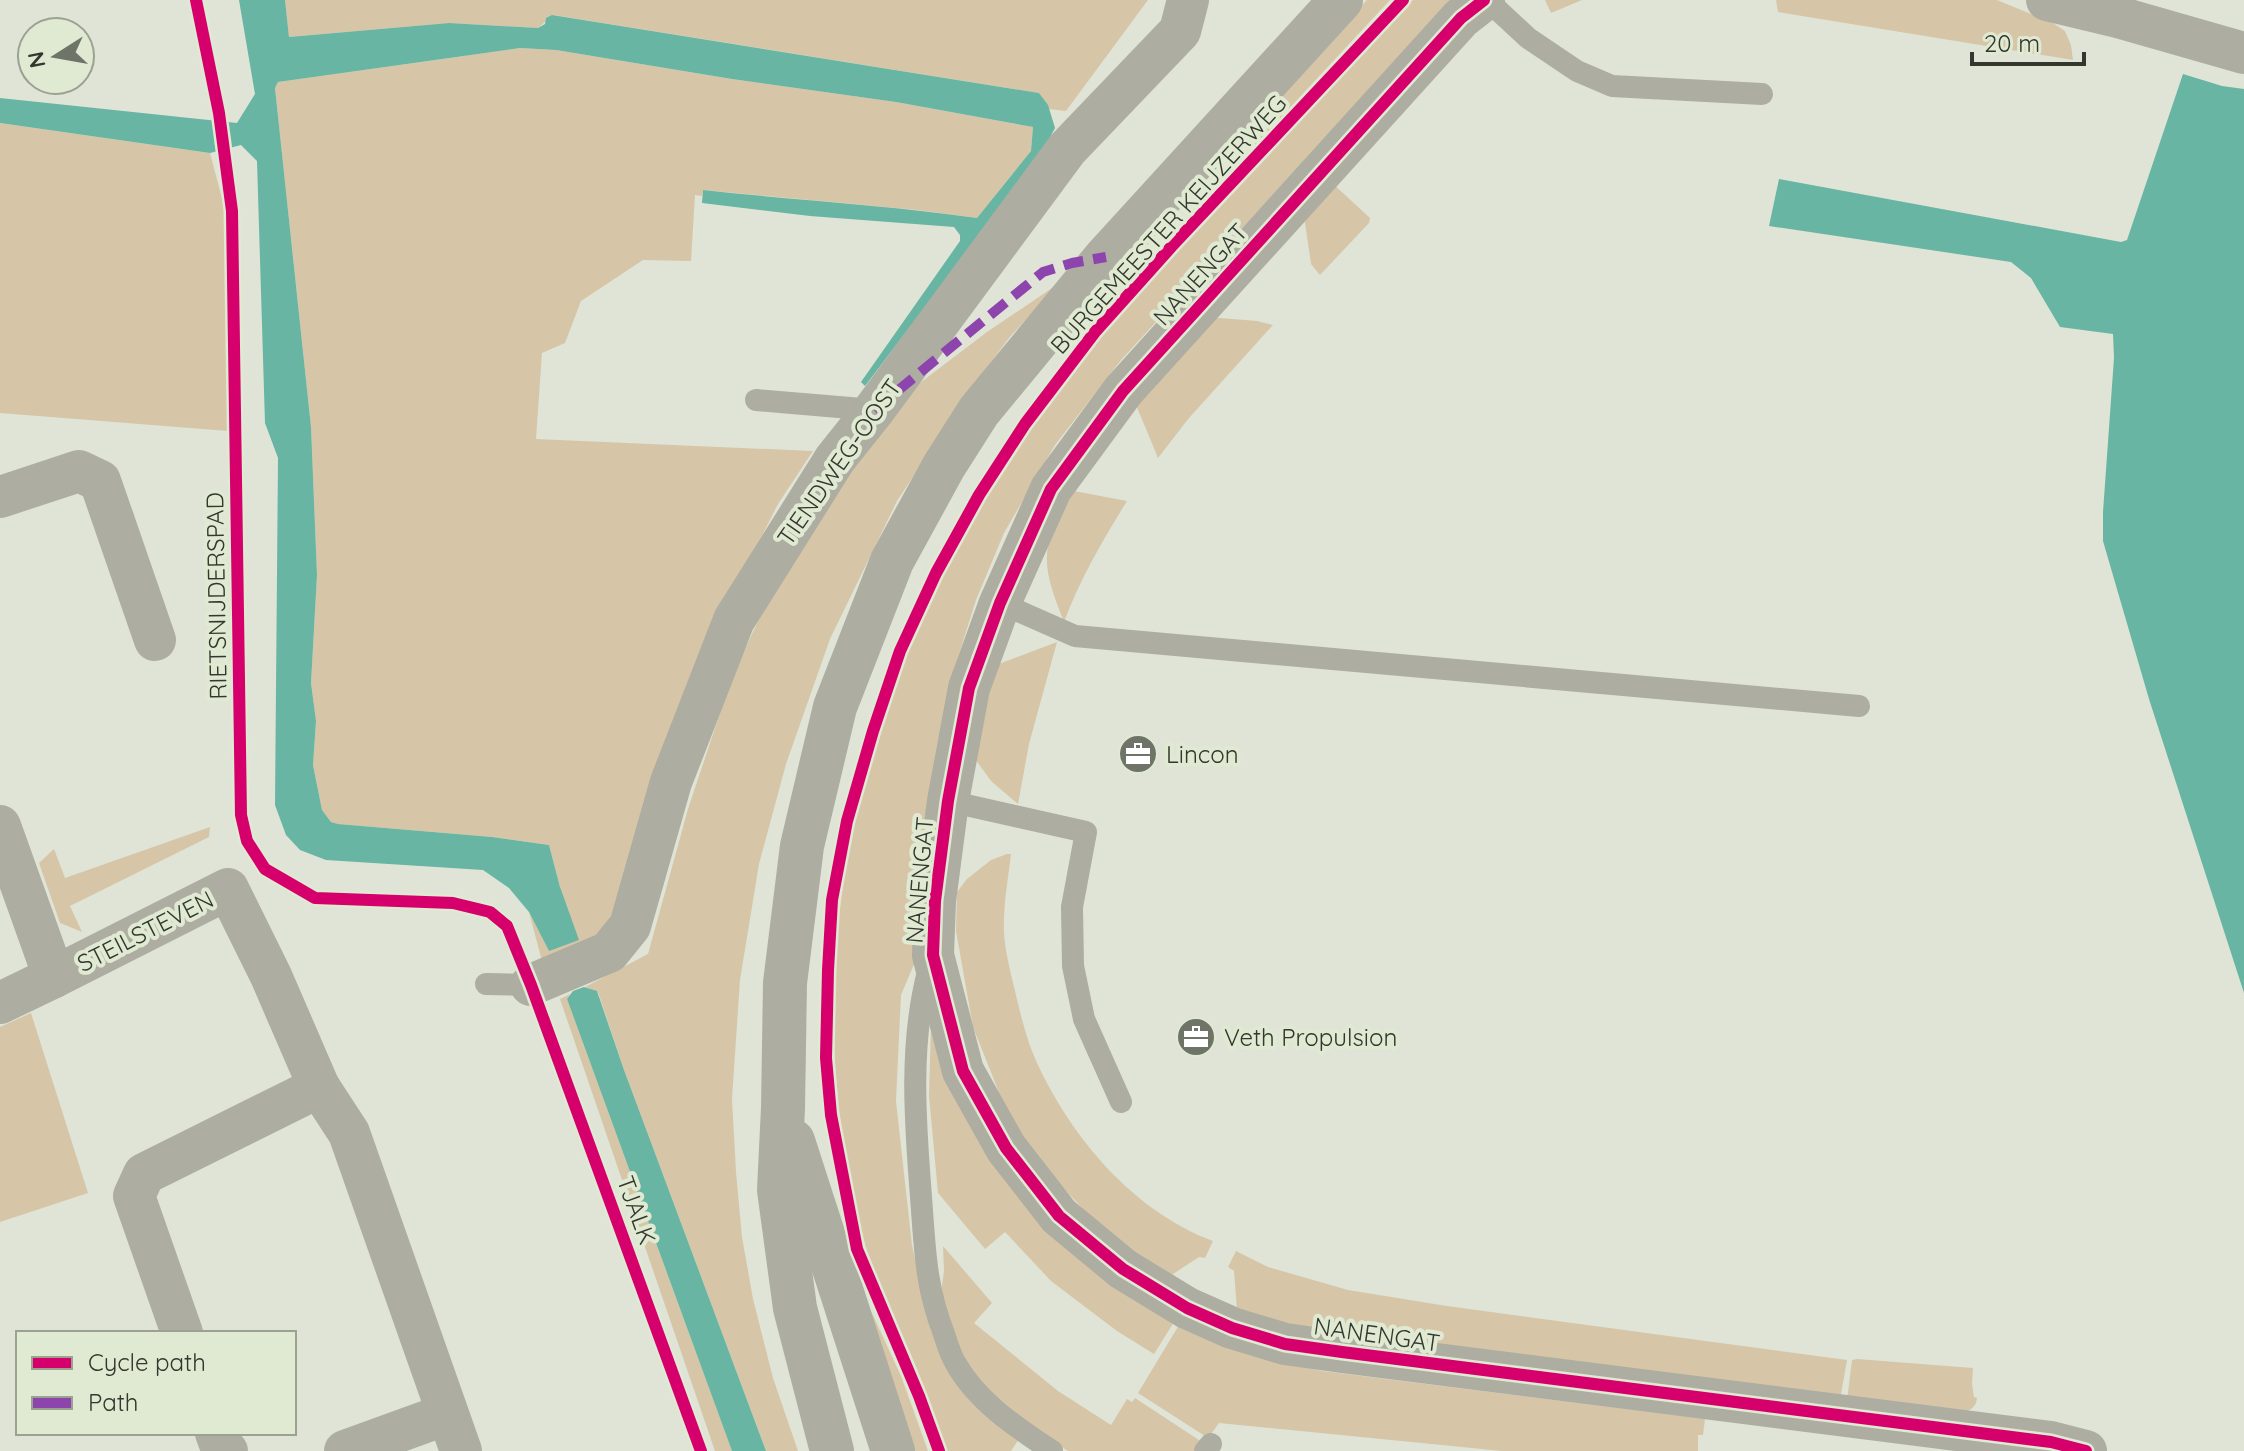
<svg xmlns="http://www.w3.org/2000/svg" width="2244" height="1451" font-family="Quicksand,sans-serif">
<rect width="100%" height="100%" fill="#dfe4d7"/>
<g fill="#d6c6a7">
<path d="M285 0H1148L1066 111 1049 109 1039 93 553 15 538 28 449 23 289 37Z"/>
<path d="M1367 0H1390L1255 145 1252 125Z"/>
<path d="M1413 0H1452L1121 360 1055 445 1004 533 976 600 953 673 936 751 925 828 920 950 901 995 896 1101 912 1245 925 1307 1019 1439 1011 1451H947C936 1420 925 1388 912 1357 899 1327 883 1297 872 1266 862 1238 856 1206 850 1177 792 895 894 596 1070 375 1115 318 1164 265 1213 213 1279 141 1346 71 1413 0Z"/>
<path d="M1545 0H1582L1551 13Z"/>
<path d="M1776 0H1997L2053 23 2065 31 2071 45 2073 60 1802 16 1778 12Z"/>
<path d="M520 48 556 50 732 79 896 102 1033 127 1031 151 977 218 917 210 703 190 702 196 695 195 691 261 643 260 581 301 565 343 542 353 536 439 813 451 778 504 737 585 620 913 599 942 542 961 529 912 549 951 560 887 549 845 492 837 338 824 331 822 322 810 313 765 316 721 311 683 317 575 311 427 275 88 278 82Z"/>
<path d="M0 123 210 153 225 210 228 431 0 413Z"/>
<path d="M1331 182 1370 218 1369 223 1320 275 1311 264 1304 216Z"/>
<path d="M1058 284 1009 338 971 389 897 501 830 639 786 764 759 864 740 980 732 1099 736 1172 742 1237 753 1299 773 1378 798 1451H766L624 1070 598 992 585 987 648 954 688 809 732 677 805 520 883 411 987 332Z"/>
<path d="M1208 317 1257 321 1273 325 1189 418 1158 458 1134 400Z"/>
<path d="M1069 490 1127 501C1103 540 1080 579 1064 622 1055 598 1043 572 1048 546 1051 527 1062 508 1069 490Z"/>
<path d="M1057 642 1029 744 1018 804 991 781 975 759 991 669 996 665Z"/>
<path d="M210 827 209 837 70 906 82 932 60 923 39 863 54 849 65 878Z"/>
<path d="M1007 854H1011C1008 880 1003 906 1004 933 1005 951 1010 969 1014 987 1020 1012 1026 1039 1037 1063 1072 1138 1133 1211 1213 1241L1205 1258 1199 1257 1167 1278 1107 1234 1049 1173 1008 1115 973 1027 956 931 957 892 967 879 991 860Z"/>
<path d="M570 994 567 999 732 1451H715L560 999Z"/>
<path d="M31 1013 88 1193 0 1222V1027Z"/>
<path d="M931 1024 965 1107 1174 1322 1154 1354 1117 1331 1051 1281 1005 1232 985 1249 938 1193 929 1096Z"/>
<path d="M943 1246 992 1303 974 1323 1058 1391 1111 1425 1127 1399 1132 1402 1135 1398 1205 1444 1198 1451H1068L1041 1434 1001 1402 978 1380 952 1335 941 1293 944 1271Z"/>
<path d="M1236 1251 1268 1267 1348 1290 1447 1306 1847 1360 1840 1400 1321 1335 1237 1310 1234 1271 1228 1267Z"/>
<path d="M870 1309 901 1376 928 1451H904Z"/>
<path d="M1179 1325 1253 1356 1322 1371 1705 1419 1703 1435H1698V1451H1502L1219 1423 1208 1438 1138 1393Z"/>
<path d="M1857 1359 1973 1368 1972 1384 1974 1397 1977 1398C1976 1406 1973 1408 1966 1412L1847 1400 1852 1360Z"/>
</g>
<g fill="#67b5a2">
<path d="M239 0H285L289 37 449 23 538 28 545 24 546 18 552 15 1039 93 1048 105 1055 128 1041 154 865 386 861 382 960 241V235L954 227 810 216 702 203 703 190C794 200 886 205 977 218L1031 151 1033 127 896 102 732 79 556 50 520 48 278 82 275 88 311 427 317 575 311 683 316 721 313 765 322 810 331 822 338 824 492 837 549 845 560 887 579 940 549 951 529 912 509 888 483 870 326 860 300 850 286 835 275 805 278 458 265 423 257 161 241 145 210 153 0 123V98L237 123 255 94Z"/>
<path d="M2183 74 2222 86 2244 89V993L2149 699 2103 541V512L2114 358 2113 334 2060 327 2031 278 2011 262 1769 226 1779 179 2121 242 2127 240Z"/>
<path d="M584 987 597 991 624 1070 766 1451H732L567 999 573 991Z"/>
</g>
<g fill="none" stroke-linecap="round" stroke-linejoin="round">
<g stroke="#adada1" stroke-width="22">
<path d="M1487 0 1528 38 1577 71 1612 86 1762 94"/>
<path d="M756 400 874 410"/>
<path d="M1000 603 1075 636 1859 706"/>
<path d="M948 801 1086 832 1072 907 1073 966 1084 1019 1121 1102"/>
<path d="M929 968C909 1042 915 1121 921 1197 925 1248 925 1285 944 1334 947 1343 950 1354 955 1362 976 1401 1016 1427 1052 1451"/>
<path d="M486 984 531 985"/>
<path d="M1205 1451 1211 1444"/>
</g>
<g stroke="#adada1" stroke-width="42">
<path d="M1484 0 1461 18 1123 391 1051 489 1000 603 969 688 948 801 935 901 933 955 963 1071 1006 1148 1059 1216 1123 1269 1187 1308 1232 1328 1285 1344 1342 1352 2051 1442 2086 1451"/>
<path d="M2047 0 2118 17 2244 53"/>
<path d="M0 497 79 471 100 481 155 640"/>
<path d="M0 826 54 977 228 889 271 976 319 1087 144 1174 134 1196 182 1333"/>
<path d="M531 985 609 952 630 926 671 782 734 620 835 459 874 410 1067 149 1180 31 1188 0"/>
<path d="M0 1003 54 977"/>
<path d="M319 1087 349 1133 461 1451"/>
<path d="M216 1433 220 1444 227 1451"/>
<path d="M345 1451 447 1414"/>
</g>
<g stroke="#adada1" stroke-width="44">
<path d="M793 1141 893 1451"/>
<path d="M832 1451 795 1308 779 1190 783 1108 785 983 802 846 835 707 892 561 944 466 979 411 1106 257 1341 0"/>
</g>
<path stroke="#8e44ad" stroke-width="10" stroke-dasharray="20 10" stroke-linecap="butt" d="M874 410 1043 272 1072 263 1106 257"/>
<defs>
<g id="cycleway">
<path d="M196 0 219 113 232 211 241 815 247 841 265 869 315 898 453 903 490 912 507 926 531 985 701 1451"/>
<path d="M1484 0 1461 18 1123 391 1051 489 1000 603 969 688 948 801 935 901 933 955 963 1071 1006 1148 1059 1216 1123 1269 1187 1308 1232 1328 1285 1344 1342 1352 2051 1442 2086 1451"/>
<path d="M939 1451 919 1396 857 1249 831 1115 826 1058 828 970 832 900 847 821 873 731 900 651 936 573 979 495 1025 424 1095 332 1172 246 1403 0"/>
</g>
</defs>
<use href="#cycleway" stroke="#e0e9d2" stroke-width="17"/>
<use href="#cycleway" stroke="#d6006c" stroke-width="12"/>
</g>
<defs>
<symbol id="office-disc" viewBox="-11 -11 22 22"><circle r="9.5" fill="#6f7469" stroke="#e0e9d2"/><path d="M-6-3h4V-5.5h4V-3h4V5H-6ZM-1-4.5V-3h2v-1.5ZM-6 0V1H6V0Z" fill="#fff"/></symbol>
</defs>
<g fill-rule="evenodd">
<use href="#office-disc" x="1116" y="732" width="44" height="44"/>
<use href="#office-disc" x="1174" y="1015" width="44" height="44"/>
</g>
<g text-anchor="middle" dominant-baseline="central" stroke-width="8" stroke-linejoin="round" paint-order="stroke">
<g font-size="24" fill="#33372e" stroke="#e0e9d2">
<text transform="translate(1168 224) rotate(-48)">BURGEMEESTER KEIJZERWEG</text>
<text transform="translate(1200 274) rotate(-48)">NANENGAT</text>
<text transform="translate(839 462) rotate(-55)">TIENDWEG-OOST</text>
<text transform="translate(216 596) rotate(-91)">RIETSNIJDERSPAD</text>
<text transform="translate(919 880) rotate(-85)">NANENGAT</text>
<text transform="translate(145 931) rotate(-27)">STEILSTEVEN</text>
<text transform="translate(637 1210) rotate(70)">TJALK</text>
<text transform="translate(1377 1334) rotate(8)">NANENGAT</text>
</g>
<g font-size="24" fill="#33372e" stroke="#e0e9d2" text-anchor="start">
<text x="1166" y="754">Lincon</text>
<text x="1224" y="1037">Veth Propulsion</text>
</g>
</g>
<rect x="16" y="1331" width="280" height="104" fill="#e0e9d2" stroke="#9ba290" stroke-width="2"/>
<rect x="32" y="1357" width="40" height="12" fill="#d6006c" stroke="#9ba290" stroke-width="2"/>
<text x="88" y="1371" font-size="24" fill="#33372e">Cycle path</text>
<rect x="32" y="1397" width="40" height="12" fill="#8e44ad" stroke="#9ba290" stroke-width="2"/>
<text x="88" y="1411" font-size="24" fill="#33372e">Path</text>
<g transform="translate(56 56) rotate(259)"><circle r="38" fill="#e0e9d2" stroke="#9ba290" stroke-width="2"/>
<path d="M0-6L14 30L0 20L-14 30Z" fill="#6f7469"/>
<text y="-12" font-size="22" font-weight="bold" text-anchor="middle" fill="#33372e">N</text>
</g>
<path d="M1972 52v12h112v-12" fill="none" stroke="#33372e" stroke-width="4"/>
<text x="1984" y="52" font-size="24" fill="#33372e" stroke="#e0e9d2" stroke-width="6" paint-order="stroke">20 m</text>
</svg>
